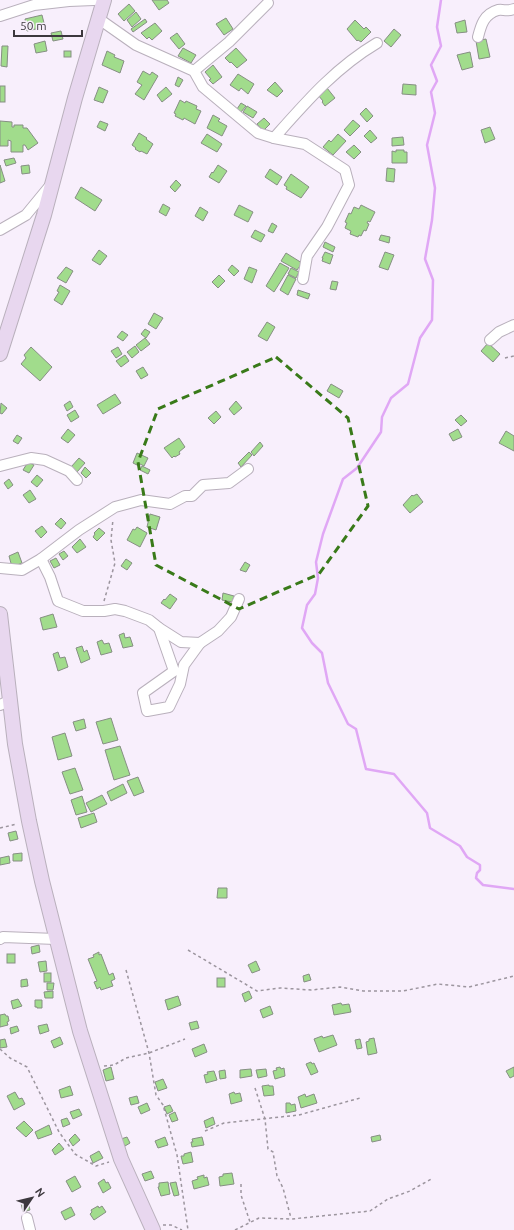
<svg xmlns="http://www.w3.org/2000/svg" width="514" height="1230" font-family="Ubuntu,sans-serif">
<rect width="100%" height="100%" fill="#f8effc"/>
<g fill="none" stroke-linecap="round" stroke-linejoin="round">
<path stroke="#e0a7f5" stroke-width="2.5" d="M441 0 437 27 441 46 431 65 437 81 431 92 435 113 427 145 435 188 432 220 425 259 433 280 432 320 420 338 408 384 391 398 382 417 381 432 357 468 343 479 323 534 316 562 318 578 315 594 307 605 302 628 312 643 322 653 328 683 348 724 356 729 366 769 394 774 427 813 430 828 460 846 467 857 480 865V870L477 873 476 878 483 885 514 889"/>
</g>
<g fill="#a1dc8c" stroke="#868f83">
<path d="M152 0H167L169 3 159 10Z"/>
<path d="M129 4 135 11 124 21 118 14Z"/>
<path d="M136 12 141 19 132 27 127 20Z"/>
<path d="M42 15 45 27 27 31 25 19Z"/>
<path d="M226 18 233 29 224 35 216 24Z"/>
<path d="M145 19 147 22 133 32 131 29Z"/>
<path d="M355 20 364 29 366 27 371 32 361 42 358 40 357 41 347 29Z"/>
<path d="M465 20 467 32 457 33 455 23Z"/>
<path d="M155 23 162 31 152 40 149 37 147 39 141 33Z"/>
<path d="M394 29 401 35 391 47 384 41Z"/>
<path d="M61 31 63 39 53 41 51 33Z"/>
<path d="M177 33 185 44 179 49 170 38Z"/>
<path d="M486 39 490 57 479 59 476 41Z"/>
<path d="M45 41 47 51 36 53 34 44Z"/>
<path d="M2 46H8L7 67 1 66Z"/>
<path d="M183 48 196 55 191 63 178 56Z"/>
<path d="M236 48 247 60 237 68 231 62 230 63 225 58Z"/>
<rect x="64" y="51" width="7" height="6"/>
<path d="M107 51 115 55 114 57 124 61 120 73 102 65Z"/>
<path d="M470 52 473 67 462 70 457 55Z"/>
<path d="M213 65 222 77 213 84 209 80 211 79 205 72Z"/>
<path d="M143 71 150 75 152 72 158 76 144 100 135 94 142 85 137 82Z"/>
<path d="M238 74 254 84 248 94 241 88 239 91 230 85Z"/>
<path d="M178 77 183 80 179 87 175 85Z"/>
<path d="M275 82 283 91 277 97 267 90Z"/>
<path d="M403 84 416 85V95L402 94Z"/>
<rect x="0" y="86" width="5" height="16"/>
<path d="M99 87 108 91 103 103 94 100Z"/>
<path d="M166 87 172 94 162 102 157 95Z"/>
<path d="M327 88 335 98 325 106 322 102 323 101 318 95Z"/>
<path d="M180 100 185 103 186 101 197 106 196 109 201 111 195 124 184 118 183 120 175 116 176 114 174 113Z"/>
<path d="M241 103 246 106 241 112 237 109Z"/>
<path d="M247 106 257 112 253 118 243 112Z"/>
<path d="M366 108 373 116 367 122 360 114Z"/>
<path d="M213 115 220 119 218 121 227 126 222 136 207 128Z"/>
<path d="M264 118 270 124 263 131 257 124Z"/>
<path d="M353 120 360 126 350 136 344 130Z"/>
<path d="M0 121 12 122V127H14V125H23V128H27L38 143 28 150 25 145H23V152H11V141L8 140V146H0Z"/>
<path d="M100 121 108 124 105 131 97 127Z"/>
<path d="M490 127 495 139 485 143 481 130Z"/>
<path d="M370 130 377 138 371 143 364 136Z"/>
<path d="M139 133 147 138 146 139 153 144 147 154 141 151 140 152 135 149 136 148 132 145Z"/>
<path d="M207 134 222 144 217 152 201 143Z"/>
<path d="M338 134 346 141 333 155 323 147 329 140 331 142Z"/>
<path d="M403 137 404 145 392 146V138Z"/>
<path d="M354 145 361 152 354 159 346 152Z"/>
<path d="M396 150H404V152H407V163H392V151L396 152Z"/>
<path d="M14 158 16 163 6 166 4 160Z"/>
<path d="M0 165 5 181 0 183Z"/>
<path d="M29 165 30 173 22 174 21 166Z"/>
<path d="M218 165 227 171 219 183 209 177 212 172 213 173Z"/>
<path d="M387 168 395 169 394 182 386 181Z"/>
<path d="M270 169 282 177 277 185 265 177Z"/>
<path d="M291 174 309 187 301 198 286 189 287 187 284 185Z"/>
<path d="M176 180 181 185 175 192 170 187Z"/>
<path d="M81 187 102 200 95 211 75 198Z"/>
<path d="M163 204 170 208 166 216 159 212Z"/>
<path d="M239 205 253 212 248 222 234 215Z"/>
<path d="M361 205 375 212 370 222 368 221 367 223 369 224 366 231 364 230 361 236 359 235 358 237 350 234 351 231 345 228 347 223 345 222 349 213 351 214 354 207 359 209Z"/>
<path d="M200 207 208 212 203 221 195 216Z"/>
<path d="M272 223 277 226 273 233 268 231Z"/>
<path d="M255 230 265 235 261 242 251 237Z"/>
<path d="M381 235 390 237 389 243 379 240Z"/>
<path d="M325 242 335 247 333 252 323 247Z"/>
<path d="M99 250 107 256 100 265 92 260Z"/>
<path d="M325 252 333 255 330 264 322 261 323 258H322Z"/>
<path d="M385 252 394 255 388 270 379 267Z"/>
<path d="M286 253 302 263 297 270 281 261Z"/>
<path d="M280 263 289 268 274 292 266 286Z"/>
<path d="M232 265 239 271 234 276 228 270Z"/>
<path d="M66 267 73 271 66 283 57 278Z"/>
<path d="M249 267 257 270 252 283 244 279Z"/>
<path d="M291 268 299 272 296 278 288 274Z"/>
<path d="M219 275 225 281 218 288 212 282Z"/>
<path d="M288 275 296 279 288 295 280 290Z"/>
<path d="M332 281 338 282 336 290 330 289Z"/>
<path d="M60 285 70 291 62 305 54 300 59 292 57 291Z"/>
<path d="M298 290 310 294 308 299 297 295Z"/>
<path d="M154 313 163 318 156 329 148 324Z"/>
<path d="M267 322 275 327 267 341 258 336Z"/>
<path d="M145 329 150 332 146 338 141 334Z"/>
<path d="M122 331 128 335 123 341 117 337Z"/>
<path d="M145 338 150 344 141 351 136 345Z"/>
<path d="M488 343 500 354 493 362 481 351Z"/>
<path d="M135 346 139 352 132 358 127 352Z"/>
<path d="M31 347 52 367 40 381 21 364 26 358 24 355Z"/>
<path d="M118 347 122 354 116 358 111 351Z"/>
<path d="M125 355 129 361 121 367 116 361Z"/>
<path d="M143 367 148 375 141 379 136 371Z"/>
<path d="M331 384 343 391 339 398 327 391Z"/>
<path d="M115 394 121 403 103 414 97 405Z"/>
<path d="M70 401 73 407 67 411 64 405Z"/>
<path d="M236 401 242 408 234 415 229 409Z"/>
<path d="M1 403 7 408 2 414 0 413Z"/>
<path d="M75 410 79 417 71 422 67 415Z"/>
<path d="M216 411 221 417 214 424 208 418Z"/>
<path d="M461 415 467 421 461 426 455 420Z"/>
<path d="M68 429 75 435 68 443 61 438Z"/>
<path d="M458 429 462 437 453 441 449 434Z"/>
<path d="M506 431 514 436V451L499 443Z"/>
<path d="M17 435 22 438 18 444 13 441Z"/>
<path d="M179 438 185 447 179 452 180 454 175 457 174 456 172 458 164 448Z"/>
<path d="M260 442 263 446 254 456 251 452Z"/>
<path d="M249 452 252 455 241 467 238 463Z"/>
<path d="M137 453 148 458 144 466 138 463 137 465 133 463Z"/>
<path d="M79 458 85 463 77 472 71 467Z"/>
<path d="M28 462 34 465 29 473 23 470Z"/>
<path d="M142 466 150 470 148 474 140 470Z"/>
<path d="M85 467 91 473 86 478 81 473Z"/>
<path d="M37 475 43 480 37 487 31 482Z"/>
<path d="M9 479 13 485 8 489 4 483Z"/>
<path d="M30 490 36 499 29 503 23 495Z"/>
<path d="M417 494 423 502 410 513 403 505 412 495 413 496Z"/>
<path d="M150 514 160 517 156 530 147 527Z"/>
<path d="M61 518 66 523 61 529 55 524Z"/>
<path d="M42 526 47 532 41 538 35 531Z"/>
<path d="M137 527 147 533 140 547 127 540 133 529 135 530Z"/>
<path d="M99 528 105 533 97 541 93 537 95 534 94 533Z"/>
<path d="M80 539 86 547 77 553 72 547Z"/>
<path d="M64 551 68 556 63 560 59 554Z"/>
<path d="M18 552 22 563 12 567 9 556Z"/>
<path d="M56 558 60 565 54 568 50 561Z"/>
<path d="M126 559 132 563 127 570 121 566Z"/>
<path d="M245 562 250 565 246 572 240 570Z"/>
<path d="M223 593 234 596 232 602 222 600Z"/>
<path d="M170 594 177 599 170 609 161 603 164 599 165 600Z"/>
<path d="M53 614 57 627 43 630 40 618Z"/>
<path d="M124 633 125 638 130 637 133 646 123 648 119 635Z"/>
<path d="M102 640 104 644 109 643 112 652 101 655 97 642Z"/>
<path d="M82 646 84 652 87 650 90 659 81 663 76 648Z"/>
<path d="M58 652 60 658 65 657 68 667 58 671 53 654Z"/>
<path d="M111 718 118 740 103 744 96 722Z"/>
<path d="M84 719 86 728 76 731 73 722Z"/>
<path d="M65 733 72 756 58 760 52 737Z"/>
<path d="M120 746 130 775 114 780 105 750Z"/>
<path d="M75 768 83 790 70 794 62 772Z"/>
<path d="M138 777 144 792 134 796 127 781Z"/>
<path d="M123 784 127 793 111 801 107 792Z"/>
<path d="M102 795 107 804 91 812 86 803Z"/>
<path d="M82 796 87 812 76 815 71 800Z"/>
<path d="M94 813 97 822 81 828 78 818Z"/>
<path d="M16 831 18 839 10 841 8 833Z"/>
<path d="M22 853V861H13V854Z"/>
<path d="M9 856 10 863 0 865V858Z"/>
<path d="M218 888H227V898H217Z"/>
<path d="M39 945 40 952 32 954 31 947Z"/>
<path d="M99 952V955L101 954 109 975 113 973 115 979 111 981 113 986 101 990 100 987 97 989 94 982 97 981 88 959 94 957 93 955Z"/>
<rect x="7" y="954" width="8" height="9"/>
<path d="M46 961 47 971 40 972 38 962Z"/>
<path d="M256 961 260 970 252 973 248 965Z"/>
<rect x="44" y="973" width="7" height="9"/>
<path d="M309 974 311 980 304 982 303 976Z"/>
<rect x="217" y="978" width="8" height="9"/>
<path d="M27 979 28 986 21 987V980Z"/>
<path d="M47 983H54L53 990H47Z"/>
<path d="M53 991V998H45L44 992Z"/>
<path d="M249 991 252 998 245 1002 242 994Z"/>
<path d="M178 996 181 1005 168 1010 165 1000Z"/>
<path d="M18 999 22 1006 13 1009 11 1001Z"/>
<path d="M35 1000H42V1008H37V1007H35Z"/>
<path d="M341 1003 342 1005 349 1004 351 1012 334 1015 332 1005Z"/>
<path d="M270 1006 273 1014 263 1018 260 1010Z"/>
<path d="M5 1014 6 1016H8L9 1021 7 1022 8 1025 0 1027V1015Z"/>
<path d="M197 1021 199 1028 191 1030 189 1023Z"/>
<path d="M47 1024 49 1031 40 1034 38 1026Z"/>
<path d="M17 1026 19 1031 11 1034 10 1028Z"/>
<path d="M333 1035 337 1045 319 1052 314 1039 322 1036 323 1038Z"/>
<path d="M60 1037 63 1044 54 1048 51 1041Z"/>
<path d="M374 1038 377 1053 368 1055 366 1042 369 1041V1039Z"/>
<path d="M5 1039 7 1047 0 1048V1040Z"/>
<path d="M360 1039 362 1048 357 1049 355 1040Z"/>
<path d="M204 1044 207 1052 195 1057 192 1049Z"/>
<path d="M311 1062 312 1064 314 1063 318 1072 311 1075 306 1064Z"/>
<path d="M111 1067 114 1079 106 1081 103 1070Z"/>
<path d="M280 1067 281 1069 284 1068 285 1076 275 1079 273 1071 277 1070 276 1068Z"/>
<path d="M514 1067V1076L510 1078 506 1071Z"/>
<path d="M251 1069 252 1076 240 1078V1070Z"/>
<path d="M266 1069 267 1076 258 1078 256 1070Z"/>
<path d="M225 1070 226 1078 220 1079 219 1071Z"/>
<path d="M214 1071 217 1080 206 1083 204 1075 208 1074 207 1072Z"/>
<path d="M163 1079 167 1088 158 1091 155 1082Z"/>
<path d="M269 1085V1086H273L274 1095 264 1096 262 1086Z"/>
<path d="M70 1086 73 1095 61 1098 59 1090Z"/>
<path d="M15 1092 19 1099 22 1098 25 1104 14 1110 7 1096Z"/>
<path d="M234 1092 235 1094 240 1093 242 1101 231 1104 229 1094Z"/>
<path d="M305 1094 306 1097 314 1094 317 1103 301 1108 298 1097Z"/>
<path d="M137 1096 139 1103 131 1105 129 1098Z"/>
<path d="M147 1103 150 1110 141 1114 138 1107Z"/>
<path d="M286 1103H290L291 1105 295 1104 296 1111 286 1113Z"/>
<path d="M170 1105 173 1111 167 1114 164 1107Z"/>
<path d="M79 1109 82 1115 73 1119 70 1112Z"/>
<path d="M175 1112 178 1120 172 1122 169 1115Z"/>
<path d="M213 1117 215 1124 206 1128 204 1121Z"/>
<path d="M67 1118 70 1124 63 1127 61 1120Z"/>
<path d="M24 1121 33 1130 26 1137 16 1128Z"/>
<path d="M49 1125 52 1134 38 1139 35 1132Z"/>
<path d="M75 1134 80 1140 73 1146 69 1140Z"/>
<path d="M380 1135 381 1140 372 1142 371 1137Z"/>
<path d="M127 1137 130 1143 125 1146 121 1139Z"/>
<path d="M165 1137 168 1145 158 1148 155 1141Z"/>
<path d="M202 1137 204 1145 192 1147 191 1142H193L192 1139Z"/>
<path d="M59 1143 64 1149 55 1155 52 1150Z"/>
<path d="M99 1151 103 1158 93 1163 90 1156Z"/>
<path d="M191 1152 193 1162 183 1164 181 1156H184V1154Z"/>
<path d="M151 1171 154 1178 145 1181 142 1174Z"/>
<path d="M232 1173 234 1184 220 1186 219 1177 223 1176V1174Z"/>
<path d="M204 1175V1178L207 1177 209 1185 194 1189 192 1181 198 1179 197 1177Z"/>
<path d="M75 1176 81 1187 72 1192 66 1181Z"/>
<path d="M104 1179 106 1183 108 1182 111 1188 103 1193 98 1183Z"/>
<path d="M168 1182 170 1194 161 1196 158 1187H159V1183Z"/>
<path d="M176 1182 179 1195 174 1196 170 1183Z"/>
<path d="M28 1201 30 1210 23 1212 21 1203Z"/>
<path d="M98 1206 99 1208 102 1206 106 1212 94 1220 90 1214 92 1212 91 1210Z"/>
<path d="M71 1207 75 1215 65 1220 61 1212Z"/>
</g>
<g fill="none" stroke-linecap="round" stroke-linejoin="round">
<defs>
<g id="street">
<path d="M0 16 34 5 69 1 94 0"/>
<path d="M99 19 136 45 194 71 203 87 258 133 274 138 305 144 345 170 349 185 327 227 307 256 303 279"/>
<path d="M478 37C481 25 484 14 498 10 504 9 506 12 514 9"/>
<path d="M194 71 229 42 268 3"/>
<path d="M274 138C306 102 335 68 377 43"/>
<path d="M0 230 26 215 49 187"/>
<path d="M490 340 499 332 514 325"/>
<path d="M0 466 31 458 45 460 69 471 77 480"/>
<path d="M41 559 50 577 58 601 83 611H104L115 609 125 611 149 620 159 628 181 642 200 643 218 631 231 617 239 599"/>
<path d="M0 568 22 570 41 559 79 530 115 507 141 500 170 504 185 496H192L203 485 229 483 248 469"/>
<path d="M159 628 174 671 143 693 147 711 169 707 180 684 184 665 200 643"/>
<path d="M0 705 11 700"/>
<path d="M0 939 3 937 56 939"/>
<path d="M27 1218 30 1230"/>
</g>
<g id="secondary">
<path d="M0 354 44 215 75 98 104 0"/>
<path d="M0 614 15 744 29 821 42 881 80 1031 121 1159 153 1230"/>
</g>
</defs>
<use href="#street" stroke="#b9b0bc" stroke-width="12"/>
<use href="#secondary" stroke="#b9b0bc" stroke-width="16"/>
<g stroke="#9c959e" stroke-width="1.5" stroke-dasharray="3 3" stroke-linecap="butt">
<path d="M505 358 514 356"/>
<path d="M104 601 115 563 111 540 113 519"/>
<path d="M0 828 17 824"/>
<path d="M188 950 257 991 280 988 311 990 340 987 363 991H403L438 984 469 987 514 976"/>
<path d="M126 970 149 1053 156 1095 163 1105 177 1155 188 1230"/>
<path d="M0 1049 10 1058 27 1067 59 1132 75 1154 96 1166 109 1162"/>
<path d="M104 1066 114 1065 126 1058 149 1053 185 1039"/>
<path d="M255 1088 265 1119 268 1149 273 1152 277 1176 283 1188 291 1218"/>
<path d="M205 1131 224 1123 299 1115 360 1098"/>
<path d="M241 1184V1195L250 1222"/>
<path d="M163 1225H171L182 1230"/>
<path d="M235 1230 259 1218 292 1219 370 1211 388 1199 410 1191 433 1178"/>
</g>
<use href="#street" stroke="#fff" stroke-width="10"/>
<use href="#secondary" stroke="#e8d7ef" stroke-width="14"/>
</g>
<path fill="none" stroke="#397a19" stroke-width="3" stroke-dasharray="8 5" stroke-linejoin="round" d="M276 357 348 418 368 506 319 574 239 609 156 565 138 462 158 409Z"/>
<g transform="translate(32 1198) rotate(55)" stroke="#f8effc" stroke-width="3" paint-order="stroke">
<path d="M0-3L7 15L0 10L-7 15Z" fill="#3c383d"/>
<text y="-6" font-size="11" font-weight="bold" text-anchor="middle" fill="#3c383d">N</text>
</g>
<path d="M14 30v6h68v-6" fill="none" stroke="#3c383d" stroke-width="2"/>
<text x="20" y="30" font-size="12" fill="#3c383d" stroke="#f8effc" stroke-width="3" paint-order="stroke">50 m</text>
</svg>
